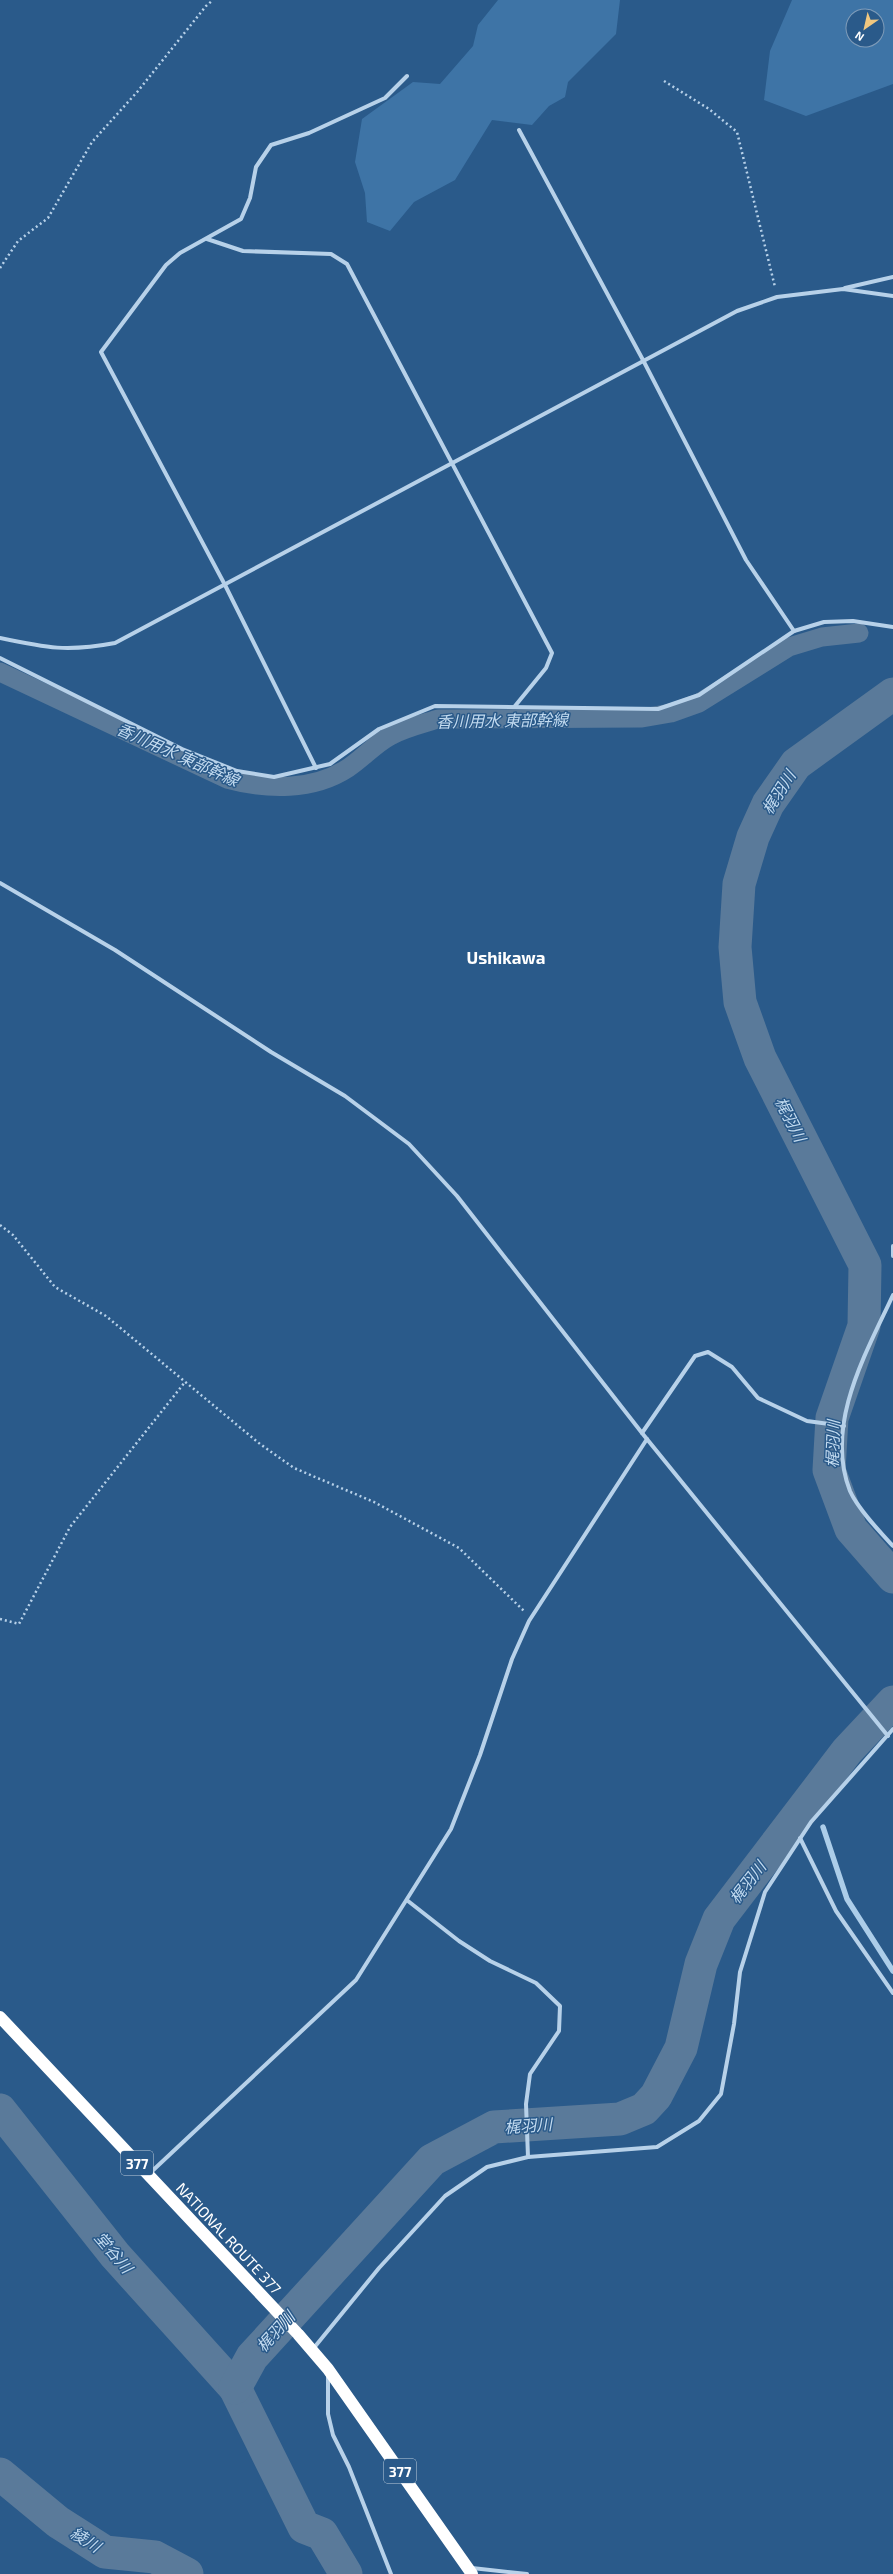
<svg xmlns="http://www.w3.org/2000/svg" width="893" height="2574" font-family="'Exo 2','Noto Sans JP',sans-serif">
<rect width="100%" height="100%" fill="#2a5a8a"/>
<g fill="#3e74a6" fill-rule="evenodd">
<path d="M498 0H620L616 34 568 82 565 97 549 106 532 125 492 120 455 180 414 202 390 231 367 222 365 193 355 162 362 119 413 82 440 84 473 46 478 25Z"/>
<path d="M792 0H893V84L806 116 764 100 770 51ZM853 16H877V40H853Z"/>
</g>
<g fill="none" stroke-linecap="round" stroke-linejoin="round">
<path stroke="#accde9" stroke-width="5.5" d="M823 1827 847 1899 893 1971"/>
<path stroke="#5a7a9a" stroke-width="19" d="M0 672 227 779C267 790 313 791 348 768 363 758 375 744 390 736 405 728 422 724 438 719L642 718 671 713 699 703 789 647 822 637 859 633"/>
<g stroke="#5a7a9a" stroke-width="33">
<path d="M893 694 796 764 768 804 753 837 739 884 735 947 740 1002 760 1058 865 1265 864 1326 832 1418 829 1470 851 1529 893 1577"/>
<path d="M0 2110 115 2255 235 2388 304 2527 322 2534 346 2574"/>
<path d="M235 2388 252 2357 432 2160 494 2127 620 2119 644 2109 656 2096 681 2048 701 1964 719 1919 847 1751 893 1702"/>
<path d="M0 2474 58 2522 105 2552 155 2557 187 2574"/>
</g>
<g stroke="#b7d1e9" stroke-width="2.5" stroke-dasharray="2 3" stroke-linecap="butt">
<path d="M664 81 709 109 737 132 775 287"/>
<path d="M0 268 18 241 48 218 92 142 138 91 206 6 213 0"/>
<path d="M0 1225 13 1235 55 1287 106 1316 260 1444 294 1468 374 1502 459 1548 524 1611"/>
<path d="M0 1619 19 1624 70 1527 185 1382"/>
</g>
<g stroke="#b7d1e9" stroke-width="4">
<path d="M519 130 643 360 746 560 794 631"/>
<path d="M207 239 243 251 331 254 347 264 552 653 546 668 515 706"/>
<path d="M845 288 893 277"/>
<path d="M0 638C47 648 67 652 115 643L737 311 777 297 843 289 893 296"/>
<path d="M0 658 182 749 237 771 274 777 330 764 379 729 435 706 658 709 699 695 794 631 824 622 853 621 893 627"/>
<path d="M316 768 225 585 101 352 166 265 180 253 241 219 250 198 256 167 271 145 309 133 385 98 407 76"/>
<path d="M0 883 115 950 271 1052 345 1096 409 1144 457 1196 642 1433 888 1736"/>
<path d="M893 1246V1256"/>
<path d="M893 1295C866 1353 824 1425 850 1491 858 1509 880 1532 893 1546"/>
<path d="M642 1433 695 1356 708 1352 732 1367 758 1398 807 1421 844 1426"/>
<path d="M800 1838 836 1911 893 1993"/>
<path d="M408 1901 459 1941 490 1961 536 1983 560 2006 559 2031 530 2074 526 2104 528 2157"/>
<path d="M149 2174 356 1980 451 1829 480 1755 512 1659 529 1621 647 1439"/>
<path d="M313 2349 379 2268 445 2196 487 2167 528 2157 657 2147 699 2121 721 2094 734 2024 740 1972 765 1892 811 1822 893 1729"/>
<path d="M328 2375V2414L333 2435 349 2467 391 2574"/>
<path d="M472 2568 527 2574"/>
</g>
<path stroke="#fff" stroke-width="12" d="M0 2017 298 2334 328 2369 472 2574"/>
</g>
<g text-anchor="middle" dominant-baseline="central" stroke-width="3" stroke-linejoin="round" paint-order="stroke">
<g fill="#2a5a8a" stroke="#bfcedc" stroke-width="1">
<rect x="121" y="2151" width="32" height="24" rx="3"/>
<rect x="384" y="2459" width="32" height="24" rx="3"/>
</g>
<g font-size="14" font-weight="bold" fill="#fff">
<text x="137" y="2163">377</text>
<text x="400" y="2471">377</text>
</g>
<g font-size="15" fill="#fff" stroke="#2a5a8a">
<text transform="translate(229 2238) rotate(47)">NATIONAL ROUTE 377</text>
</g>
<g font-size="16" font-style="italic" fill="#c3dbf0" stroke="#2a5a8a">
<text transform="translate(502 720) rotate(-1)">香川用水 東部幹線</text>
<text transform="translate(178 754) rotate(24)">香川用水 東部幹線</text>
<text transform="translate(778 792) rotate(-58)">梶羽川</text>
<text transform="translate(791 1119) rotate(63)">梶羽川</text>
<text transform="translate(832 1444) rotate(-88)">梶羽川</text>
<text transform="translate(747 1882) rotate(-52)">梶羽川</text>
<text transform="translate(528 2125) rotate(-4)">梶羽川</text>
<text transform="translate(114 2252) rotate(50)">堂谷川</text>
<text transform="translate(275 2331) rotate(-48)">梶羽川</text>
<text transform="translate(86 2539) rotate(32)">綾川</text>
</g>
<g font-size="17" font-weight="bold" fill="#fff" stroke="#2a5a8a">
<text x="506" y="957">Ushikawa</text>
</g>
</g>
<g transform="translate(865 28) rotate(214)"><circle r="19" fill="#2a5a8a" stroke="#7f9cb9"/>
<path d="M0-3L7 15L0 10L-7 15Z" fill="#f0c77f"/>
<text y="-6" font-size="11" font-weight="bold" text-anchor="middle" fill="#ffffff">N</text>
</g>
</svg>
